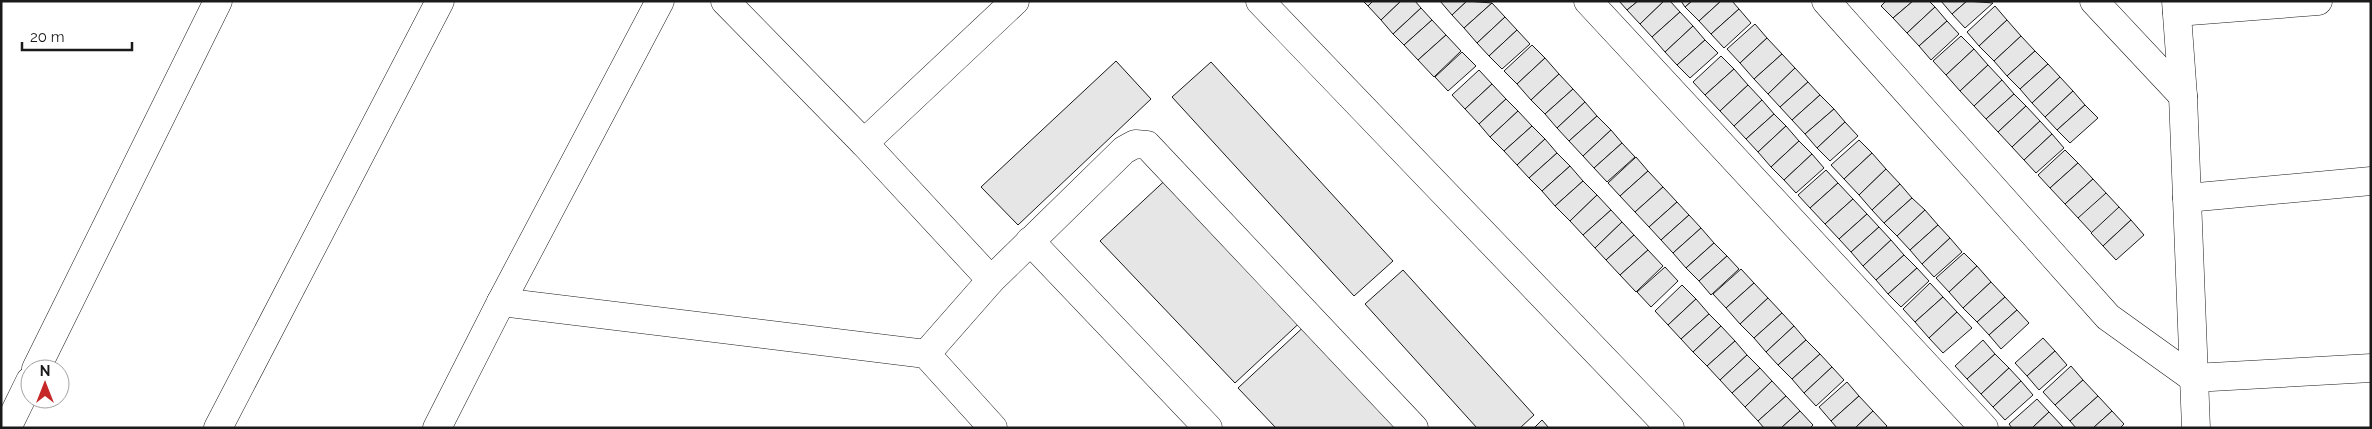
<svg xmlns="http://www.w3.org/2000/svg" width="2372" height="429" font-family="Raleway,sans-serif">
<rect width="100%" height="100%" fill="#fff"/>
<g fill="#e6e6e6" stroke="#1a1a1a">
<path d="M1363 1H1373L1368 6Z"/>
<path d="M1373 1H1401L1381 20 1368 6Z"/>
<path d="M1401 1H1415L1421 8 1393 34 1381 20Z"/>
<path d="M1440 1H1467L1452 15Z"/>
<path d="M1467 1 1492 3 1464 28 1452 15Z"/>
<path d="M1619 1H1638L1627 10Z"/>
<path d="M1638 1H1664L1640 24 1627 10Z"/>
<path d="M1664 1H1670L1680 12 1652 37 1640 24Z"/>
<path d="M1681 1H1692L1685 7Z"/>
<path d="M1692 1H1721L1699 21 1685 7Z"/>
<path d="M1721 1H1732L1739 9 1711 34 1699 21Z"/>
<path d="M1886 1H1913L1893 18 1881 6Z"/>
<path d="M1913 1H1929L1935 7 1907 33 1893 18Z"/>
<path d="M1941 1H1967L1952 14Z"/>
<path d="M1967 1 1993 3 1965 28 1952 14Z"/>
<path d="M1492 3 1505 17 1477 43 1464 28Z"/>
<path d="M1995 6 2007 20 1979 46 1967 32Z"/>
<path d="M1935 7 1947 21 1919 46 1907 33Z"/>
<path d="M1421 8 1432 20 1404 45 1393 34Z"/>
<path d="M1739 9 1751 23 1724 48 1711 34Z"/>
<path d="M1680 12 1693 26 1665 52 1652 37Z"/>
<path d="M1505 17 1517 30 1489 56 1477 43Z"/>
<path d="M1432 20 1446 35 1418 60 1404 45Z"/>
<path d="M2007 20 2021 36 1994 61 1979 46Z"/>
<path d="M1947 21 1959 34 1931 60 1919 46Z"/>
<path d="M1755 24 1767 38 1740 63 1727 49Z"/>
<path d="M1693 26 1705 40 1677 65 1665 52Z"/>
<path d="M1517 30 1530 44 1502 69 1489 56Z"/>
<path d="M1446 35 1461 51 1434 77 1418 60Z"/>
<path d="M1961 36 1974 49 1946 75 1933 61Z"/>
<path d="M2021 36 2035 51 2007 76 1994 61Z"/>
<path d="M1767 38 1782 54 1754 79 1740 63Z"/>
<path d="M1705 40 1718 53 1690 78 1677 65Z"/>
<path d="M1532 45 1545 58 1517 84 1504 71Z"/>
<path d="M1974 49 1988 65 1960 91 1946 75Z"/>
<path d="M2035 51 2048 64 2020 89 2007 76Z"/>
<path d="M1462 52 1476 66 1448 91 1435 77Z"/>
<path d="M1782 54 1795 68 1768 94 1754 79Z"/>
<path d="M1721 56 1734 69 1705 95 1693 82Z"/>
<path d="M1545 58 1559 74 1531 100 1517 84Z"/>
<path d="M1116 61 1151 99 1018 225 981 187Z"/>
<path d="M1211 62 1393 261 1354 296 1172 97Z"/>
<path d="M2048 64 2060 77 2032 103 2020 89Z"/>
<path d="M1988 65 2002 80 1974 106 1960 91Z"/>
<path d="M1795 68 1808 82 1780 107 1768 94Z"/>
<path d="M1734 69 1748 85 1720 111 1705 95Z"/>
<path d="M1479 70 1492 84 1465 109 1452 95Z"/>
<path d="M1559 74 1573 89 1545 114 1531 100Z"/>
<path d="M2060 77 2073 91 2045 117 2032 103Z"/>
<path d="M2002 80 2014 94 1986 119 1974 106Z"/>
<path d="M1808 82 1820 95 1792 120 1780 107Z"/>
<path d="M1492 84 1506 99 1479 124 1465 109Z"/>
<path d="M1748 85 1762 100 1734 126 1720 111Z"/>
<path d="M1573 89 1585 102 1557 128 1545 114Z"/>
<path d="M2073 91 2085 105 2057 130 2045 117Z"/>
<path d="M2014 94 2026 106 1998 132 1986 119Z"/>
<path d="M1820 95 1834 109 1805 134 1792 120Z"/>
<path d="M1506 99 1518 111 1490 137 1479 124Z"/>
<path d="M1762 100 1774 114 1746 139 1734 126Z"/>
<path d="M1585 102 1597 116 1569 141 1557 128Z"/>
<path d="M2085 105 2098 118 2070 143 2057 130Z"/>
<path d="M2026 106 2040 121 2012 147 1998 132Z"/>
<path d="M1834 109 1845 122 1817 148 1805 134Z"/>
<path d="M1518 111 1532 126 1504 151 1490 137Z"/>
<path d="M1774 114 1786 126 1758 152 1746 139Z"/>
<path d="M1597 116 1611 130 1583 156 1569 141Z"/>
<path d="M2040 121 2052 134 2024 160 2012 147Z"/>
<path d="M1845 122 1858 136 1830 161 1817 148Z"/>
<path d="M1532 126 1545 139 1517 165 1504 151Z"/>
<path d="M1786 126 1799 141 1771 167 1758 152Z"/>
<path d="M1611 130 1622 143 1594 168 1583 156Z"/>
<path d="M2052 134 2064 148 2036 173 2024 160Z"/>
<path d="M1545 139 1557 153 1529 178 1517 165Z"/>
<path d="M1859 140 1872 153 1844 179 1831 165Z"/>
<path d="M1799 141 1812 154 1784 180 1771 167Z"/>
<path d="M1622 143 1635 157 1607 182 1594 168Z"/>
<path d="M2065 150 2078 163 2050 188 2038 175Z"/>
<path d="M1557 153 1570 166 1542 191 1529 178Z"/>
<path d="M1872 153 1886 169 1859 195 1844 179Z"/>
<path d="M1812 154 1824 168 1796 193 1784 180Z"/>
<path d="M1636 157 1648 171 1620 196 1608 183Z"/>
<path d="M2078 163 2093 179 2065 204 2050 188Z"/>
<path d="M1570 166 1583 181 1555 206 1542 191Z"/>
<path d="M1886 169 1900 184 1872 210 1859 195Z"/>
<path d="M1826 170 1838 183 1810 208 1798 195Z"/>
<path d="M1648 171 1663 187 1635 212 1620 196Z"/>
<path d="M1173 173 1307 316 1235 383 1100 241Z"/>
<path d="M2093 179 2107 194 2079 219 2065 204Z"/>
<path d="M1583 181 1597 195 1570 221 1555 206Z"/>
<path d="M1838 183 1853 199 1825 224 1810 208Z"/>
<path d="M1900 184 1912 198 1884 223 1872 210Z"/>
<path d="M1663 187 1677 202 1649 227 1635 212Z"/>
<path d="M2106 193 2120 208 2092 233 2078 218Z"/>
<path d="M1597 195 1611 210 1583 235 1570 221Z"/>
<path d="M1912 198 1925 210 1897 236 1884 223Z"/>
<path d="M1853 199 1867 214 1839 239 1825 224Z"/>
<path d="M1677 202 1689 215 1661 240 1649 227Z"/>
<path d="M2119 207 2131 220 2103 246 2091 233Z"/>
<path d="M1611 210 1622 222 1595 248 1583 235Z"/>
<path d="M1925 210 1938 225 1910 250 1897 236Z"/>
<path d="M1867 214 1879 227 1851 252 1839 239Z"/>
<path d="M1689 215 1701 228 1673 253 1661 240Z"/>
<path d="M2131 220 2144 235 2116 260 2103 246Z"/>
<path d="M1622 222 1634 235 1606 260 1595 248Z"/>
<path d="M1938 225 1950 238 1922 264 1910 250Z"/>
<path d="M1879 227 1891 240 1863 266 1851 252Z"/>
<path d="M1701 228 1714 243 1686 268 1673 253Z"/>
<path d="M1634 235 1648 250 1620 275 1606 260Z"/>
<path d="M1950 238 1962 252 1934 277 1922 264Z"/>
<path d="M1891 240 1904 255 1876 280 1863 266Z"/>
<path d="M1714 243 1727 256 1699 281 1686 268Z"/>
<path d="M1648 250 1663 266 1636 292 1620 275Z"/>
<path d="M1964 253 1977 266 1949 292 1936 278Z"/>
<path d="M1904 255 1917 268 1888 294 1876 280Z"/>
<path d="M1727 256 1739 269 1711 295 1699 281Z"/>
<path d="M1977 266 1991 282 1963 308 1949 292Z"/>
<path d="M1665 267 1678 281 1651 307 1637 292Z"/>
<path d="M1917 268 1929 281 1901 307 1888 294Z"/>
<path d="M1741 269 1754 283 1726 308 1713 294Z"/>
<path d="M1403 270 1534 415 1520 428H1477L1365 304Z"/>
<path d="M1991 282 2005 297 1977 322 1963 308Z"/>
<path d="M1754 283 1768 298 1740 324 1726 308Z"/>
<path d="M1930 283 1943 297 1915 322 1903 309Z"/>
<path d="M1682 285 1696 299 1668 325 1655 311Z"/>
<path d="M1943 297 1957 312 1929 338 1915 322Z"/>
<path d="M2005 297 2017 310 1989 335 1977 322Z"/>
<path d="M1768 298 1782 313 1754 338 1740 324Z"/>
<path d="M1696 299 1709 314 1681 339 1668 325Z"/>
<path d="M2017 310 2029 323 2001 349 1989 335Z"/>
<path d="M1957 312 1972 328 1943 353 1929 338Z"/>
<path d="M1782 313 1794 326 1766 352 1754 338Z"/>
<path d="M1709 314 1721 326 1693 352 1681 339Z"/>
<path d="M1310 321 1411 428H1276L1238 388Z"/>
<path d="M1721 326 1735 341 1707 366 1693 352Z"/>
<path d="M1794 326 1806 340 1778 365 1766 352Z"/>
<path d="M2043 338 2055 351 2027 376 2015 363Z"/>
<path d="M1806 340 1820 354 1792 379 1778 365Z"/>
<path d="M1983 340 1995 354 1967 379 1955 366Z"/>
<path d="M1735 341 1747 355 1720 380 1707 366Z"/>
<path d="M2055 351 2067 365 2039 390 2027 376Z"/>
<path d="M1820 354 1832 367 1804 393 1792 379Z"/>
<path d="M1995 354 2009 368 1981 394 1967 379Z"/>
<path d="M1747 355 1760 368 1732 393 1720 380Z"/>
<path d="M2071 366 2083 380 2055 405 2043 392Z"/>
<path d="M1832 367 1844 380 1816 406 1804 393Z"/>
<path d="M1760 368 1772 381 1745 407 1732 393Z"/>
<path d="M2009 368 2021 381 1993 407 1981 394Z"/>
<path d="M2083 380 2098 396 2070 421 2055 405Z"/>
<path d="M1772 381 1786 396 1758 421 1745 407Z"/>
<path d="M2021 381 2033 395 2005 420 1993 407Z"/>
<path d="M1847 382 1859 396 1831 421 1819 407Z"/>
<path d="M1786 396 1800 411 1781 428H1764L1758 421Z"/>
<path d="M1859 396 1873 411 1855 428H1837L1831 421Z"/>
<path d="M2098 396 2112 411 2093 428H2076L2070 421Z"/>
<path d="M2037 399 2049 412 2032 428H2012L2009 424Z"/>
<path d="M1800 411 1813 425 1810 428H1781Z"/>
<path d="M1873 411 1887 426 1885 428H1855Z"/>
<path d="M2112 411 2124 424 2120 428H2093Z"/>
<path d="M2049 412 2064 428H2032Z"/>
<path d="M1542 420 1549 428H1534Z"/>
</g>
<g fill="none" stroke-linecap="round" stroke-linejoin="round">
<defs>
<g id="minor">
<path d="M725 1 864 143 991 280"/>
<path d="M1260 1 1670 428"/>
<path d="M1588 1 1984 428"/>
<path d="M1826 1 2108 317 2193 378 2371 368"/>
<path d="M2094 1 2183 96"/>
<path d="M2176 1 2183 96 2196 428"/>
<path d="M2177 12 2318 1"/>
<path d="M864 143 1015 1"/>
<path d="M2187 198 2371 181"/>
<path d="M1030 241 1208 428"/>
<path d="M501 302 926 354 993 428"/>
<path d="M926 354 991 280 1124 150 1135 144 1147 145 1414 428"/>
<path d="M36 369 218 1"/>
<path d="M7 428 30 381"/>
<path d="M218 428 440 1"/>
<path d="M437 428 501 302 660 1"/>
</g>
</defs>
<use href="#minor" stroke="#1a1a1a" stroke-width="29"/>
<use href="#minor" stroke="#fff" stroke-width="28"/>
</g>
<rect width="2372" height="429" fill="none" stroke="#1a1a1a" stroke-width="5"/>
<g transform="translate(45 384)"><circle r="24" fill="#ffffff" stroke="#a3a3a3"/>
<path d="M0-4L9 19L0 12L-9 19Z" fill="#c62828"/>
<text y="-8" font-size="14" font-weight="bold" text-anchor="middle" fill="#1a1a1a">N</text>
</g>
<path d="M22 42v8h110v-8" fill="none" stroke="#1a1a1a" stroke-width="2.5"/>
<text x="30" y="42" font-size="15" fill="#1a1a1a" stroke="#ffffff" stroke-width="4" paint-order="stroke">20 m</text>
</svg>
